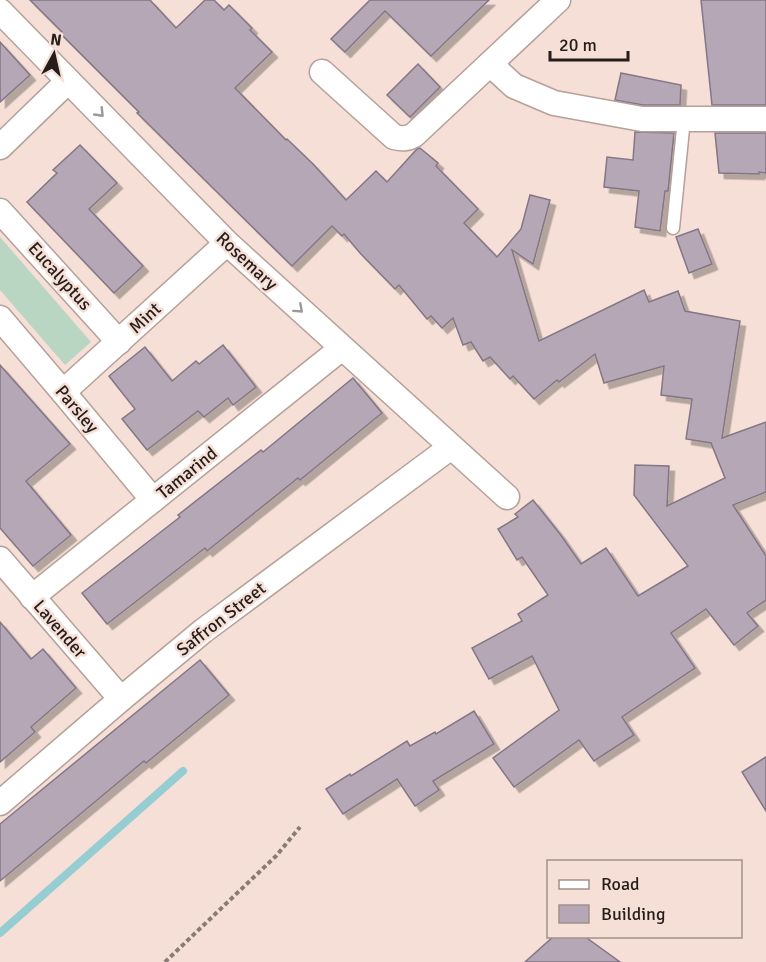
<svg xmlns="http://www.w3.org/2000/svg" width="766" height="962" font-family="Signika,sans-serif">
<defs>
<filter id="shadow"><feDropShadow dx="5.5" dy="5.5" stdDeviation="0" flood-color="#0004"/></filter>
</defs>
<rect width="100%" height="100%" fill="#f5dfd7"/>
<path fill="#b9d6c3" d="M0 237 91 342 65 365 0 290Z"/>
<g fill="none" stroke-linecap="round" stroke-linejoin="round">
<path stroke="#95cdd3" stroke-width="8" d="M0 933 183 771"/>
</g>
<g fill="#b5a7b6" stroke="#847685" stroke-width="1.5" filter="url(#shadow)">
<path d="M30 0H150L176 28 205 0H214L224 10 229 5 252 28 250 30 272 52 235 88 286 140 287 139 313 164 346 200 376 171 387 182 417 149 420 148 438 163 436 166 478 209 464 223 497 257 521 229 530 195 550 200 533 264 512 250 539 341 644 290 649 302 678 291 685 311 740 321 722 438 766 422V492L733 505 766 556V600L747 613 758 626 734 645 706 609 671 633 695 668 622 717 634 735 594 761 579 740 514 787 493 758 559 710 532 656 489 679 472 648 522 621 518 614 548 595 522 557 517 560 498 529 518 517 515 514 533 500 560 534 581 564 606 548 638 596 688 566 634 495 635 465 669 466 667 506 725 478 711 443 686 439 692 399 661 395 664 366 604 383 595 354 559 382 557 380 534 399 513 376 510 379 490 357 483 361 471 342 463 345 453 318 442 328 431 316 427 319 399 285 395 289 360 253 344 234 342 236 332 226 292 266 137 113 139 112 61 34 62 32Z"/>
<path d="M370 0H489L431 56 385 11 345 52 331 39Z"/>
<path d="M701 0H766V105H712Z"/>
<path d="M0 42 30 75 0 102Z"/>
<path d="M418 64 440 87 410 117 387 95Z"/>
<path d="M621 73 681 85 680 105H643L615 100Z"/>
<path d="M635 132 674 133 668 191H665L660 231 635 227 639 191 604 187 607 157 633 160Z"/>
<path d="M715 133H766V173L759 172V174L719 173Z"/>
<path d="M80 145 117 183 89 209 143 266 114 293 27 202 57 173 53 170Z"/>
<path d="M698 229 712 264 689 273 676 237Z"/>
<path d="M223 345 256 387 233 405 228 398 204 417 198 411 147 450 122 419 135 409 109 376 145 347 172 381 196 361 199 364Z"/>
<path d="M0 365 70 444 26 481 71 535 33 566 0 528Z"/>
<path d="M353 378 382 413 300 480 298 478 207 551 205 548 107 624 82 593 180 517 178 515 261 450 263 452Z"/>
<path d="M0 622 31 659 43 649 76 688 31 727 35 732 0 762Z"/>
<path d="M200 660 229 695 146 763 144 761 0 881V824Z"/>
<path d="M474 711 494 744 433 781 439 790 415 806 397 779 343 814 326 789 350 774 351 776 407 741 410 746 435 732 436 734Z"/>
<path d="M766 757V811L742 772Z"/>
<path d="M554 936H584L620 962H525Z"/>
</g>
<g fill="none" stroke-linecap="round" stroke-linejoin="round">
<defs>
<path id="lane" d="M673 228 684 119"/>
<g id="street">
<path d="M0 11 227 243 507 497"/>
<path d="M490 64 514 86 554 103 642 119H766"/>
<path d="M322 72 394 137C402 139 407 139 414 135L558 0"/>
<path d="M0 147 68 81"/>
<path d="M0 211 119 342"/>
<path d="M0 318 63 392 153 500"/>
<path d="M63 392 227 243"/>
<path d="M0 559 121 699"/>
<path d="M32 597 342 348"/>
<path d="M0 803 121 699 203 631 451 447"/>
</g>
</defs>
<use href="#lane" stroke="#b5a199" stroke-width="15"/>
<use href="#street" stroke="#b5a199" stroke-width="27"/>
<path stroke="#897b76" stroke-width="4" stroke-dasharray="4.5 3" stroke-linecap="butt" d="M165 962 276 856 300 827"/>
<use href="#lane" stroke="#fff" stroke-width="12"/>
<use href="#street" stroke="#fff" stroke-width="24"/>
</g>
<defs><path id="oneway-chevron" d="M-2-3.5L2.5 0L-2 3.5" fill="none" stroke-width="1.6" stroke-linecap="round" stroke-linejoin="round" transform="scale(1.5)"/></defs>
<g stroke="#9c9998">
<use href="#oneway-chevron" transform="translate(100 113) rotate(46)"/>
<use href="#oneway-chevron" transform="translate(299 309) rotate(42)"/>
</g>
<g text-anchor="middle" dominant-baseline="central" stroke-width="5" stroke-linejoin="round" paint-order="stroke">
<g font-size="18" fill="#241d1a" stroke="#f5dfd7">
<text transform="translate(247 261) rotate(43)">Rosemary</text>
<text transform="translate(60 276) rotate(48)">Eucalyptus</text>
<text transform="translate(145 318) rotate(-43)">Mint</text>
<text transform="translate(77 409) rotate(50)">Parsley</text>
<text transform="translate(187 473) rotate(-39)">Tamarind</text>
<text transform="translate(221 619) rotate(-38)">Saffron Street</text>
<text transform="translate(60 629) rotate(49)">Lavender</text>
</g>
</g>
<rect x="547" y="860" width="195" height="78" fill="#f5dfd7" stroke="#a1918b" stroke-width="1.5"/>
<rect x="559" y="880" width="30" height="9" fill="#ffffff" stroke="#a1918b" stroke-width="1.5"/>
<text x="601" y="890" font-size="18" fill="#241d1a">Road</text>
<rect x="559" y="905" width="30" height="18" fill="#b5a7b6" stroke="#a1918b" stroke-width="1.5"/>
<text x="601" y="920" font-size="18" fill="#241d1a">Building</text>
<g transform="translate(54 54) rotate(8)" stroke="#f5dfd7" stroke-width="4.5" paint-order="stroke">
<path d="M0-4.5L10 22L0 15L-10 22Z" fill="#241d1a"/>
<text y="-9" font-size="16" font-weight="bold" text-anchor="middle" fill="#241d1a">N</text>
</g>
<path d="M550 51v9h78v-9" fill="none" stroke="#241d1a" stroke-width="3"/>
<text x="559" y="51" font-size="18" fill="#241d1a" stroke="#f5dfd7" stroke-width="4.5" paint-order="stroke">20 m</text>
</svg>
